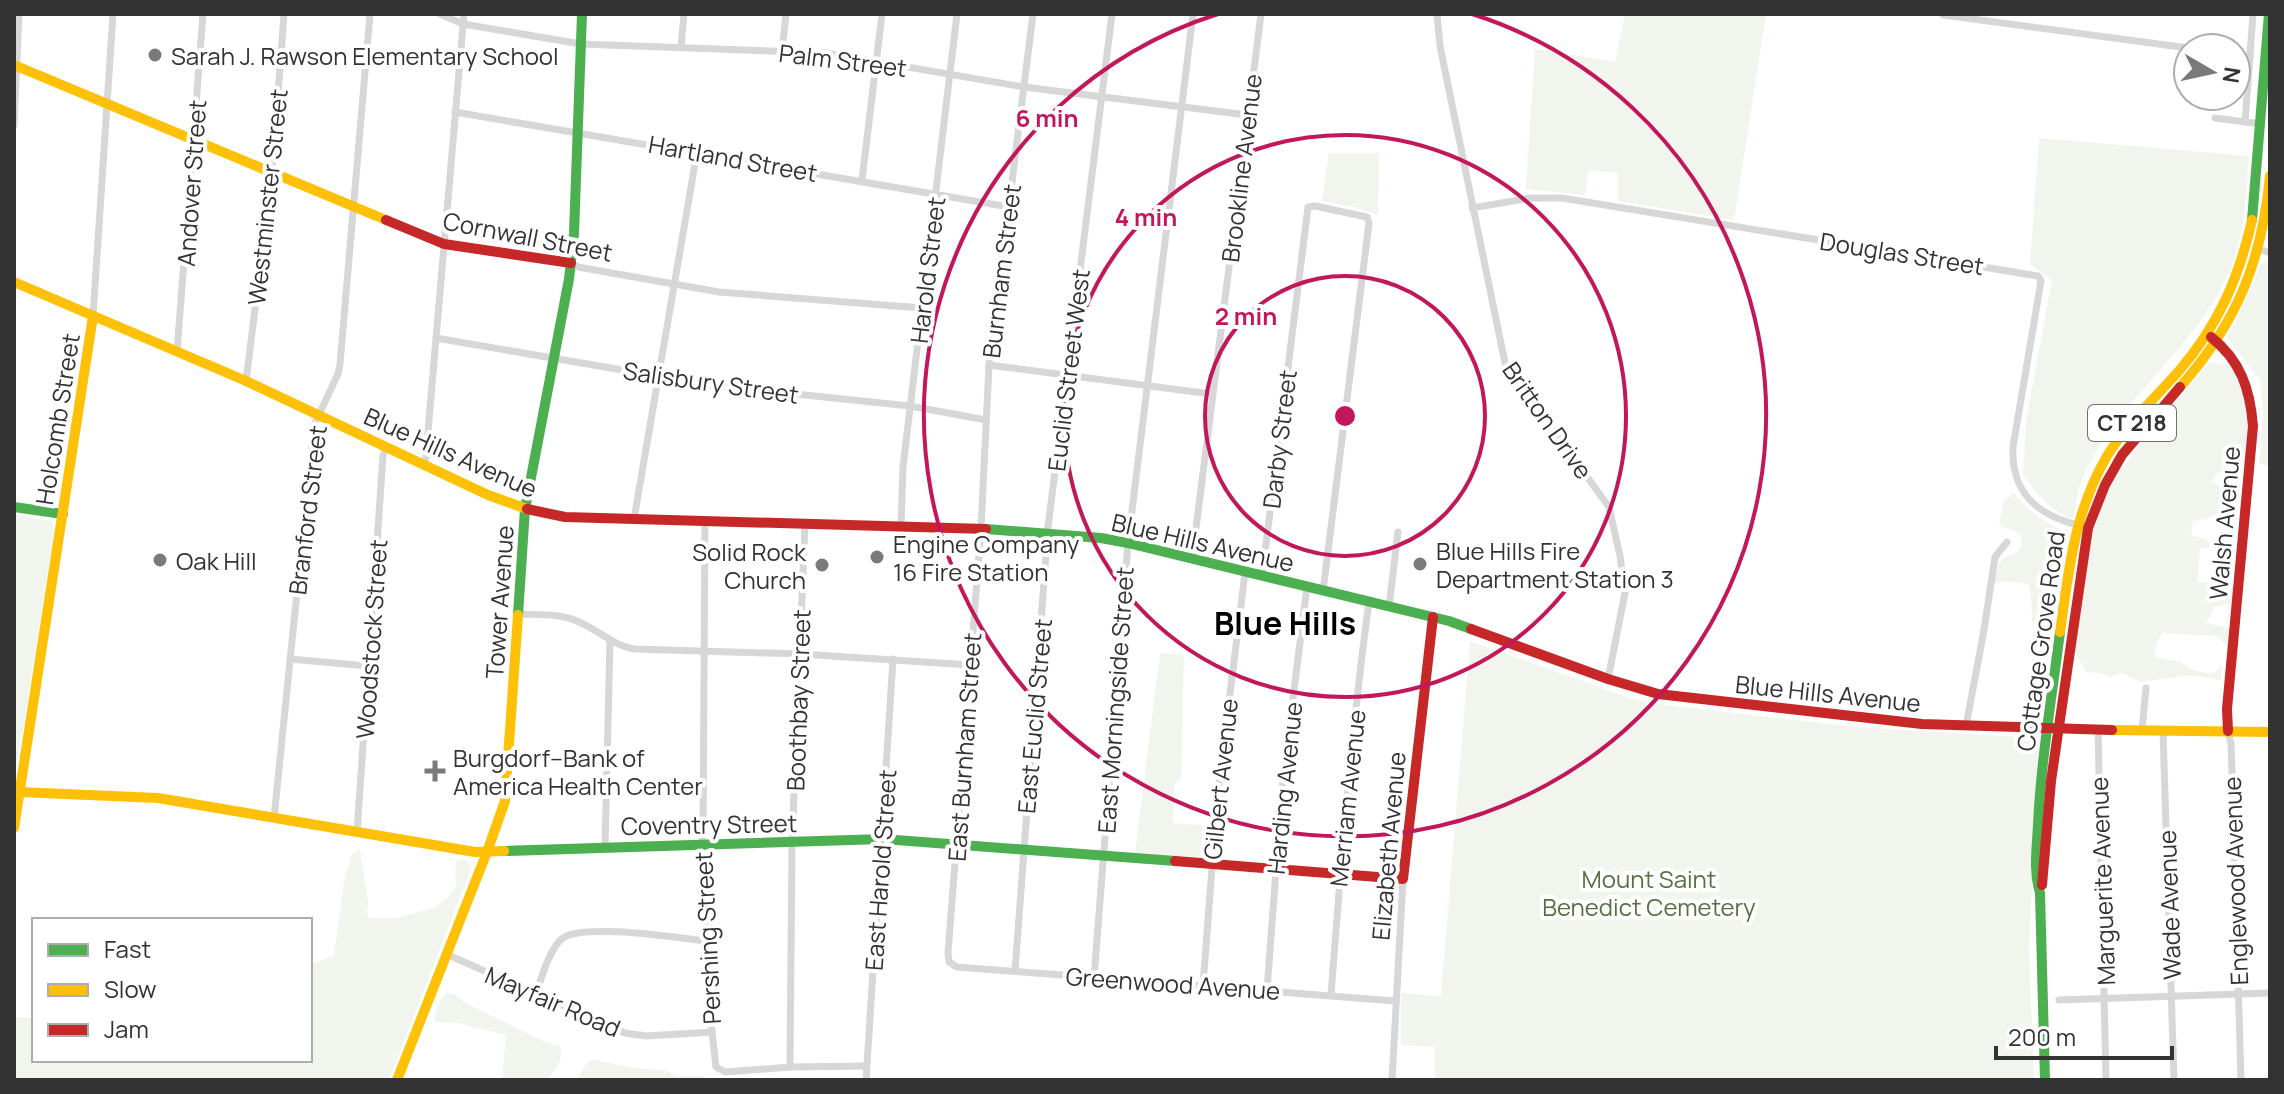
<svg xmlns="http://www.w3.org/2000/svg" width="2284" height="1094" font-family="Manrope,sans-serif">
<rect width="100%" height="100%" fill="#fff"/>
<g fill="#f1f5ed">
<path d="M1625 14H1766L1734 220 1618 201V173L1589 170 1585 195 1526 189 1535 49 1615 62Z"/>
<path d="M2039 138 2249 156C2246 194 2245 234 2230 270 2196 349 2118 399 2083 477 2077 490 2076 506 2073 519 2050 511 2038 494 2023 475L2026 421 2052 280 2030 264Z"/>
<path d="M1329 153H1379L1378 215 1354 207 1322 201Z"/>
<path d="M2268 260 2270 261V467L2259 463 2263 413 2260 380 2227 338 2246 300 2260 265Z"/>
<path d="M2210 362 2239 366 2248 383 2249 465C2233 467 2220 466 2212 482L2236 494C2222 513 2217 518 2193 521L2191 535 2205 539 2215 547 2200 549 2197 582 2237 586 2235 603 2214 607 2210 617 2205 622 2230 629 2229 650 2217 636 2162 633 2156 645 2155 657 2180 662 2195 671 2213 674 2222 665 2221 680 2192 675 2140 682 2123 673 2110 677 2101 673 2086 672 2074 649 2091 534 2107 489 2151 429Z"/>
<path d="M2014 493C2030 513 2050 527 2075 535L2063 612 2032 623 2031 595 2028 584 2006 581 1994 583C1995 574 1997 565 2003 558 2006 556 2013 555 2015 553 2031 540 2017 529 2003 528L1999 523 2004 501Z"/>
<path d="M14 515 52 521 54 533 14 783Z"/>
<path d="M1470 641 1630 698 1664 705 1858 727 2033 738 2038 742 2029 953 2034 1080H1435V1047L1401 1045V993L1441 996Z"/>
<path d="M1160 653 1184 655 1181 778 1174 785 1173 823 1211 826 1208 855 1203 859 1135 853Z"/>
<path d="M360 849 368 902 367 915 370 918H396L434 908 449 897 457 886 455 875 457 861 465 860 472 866 389 1080H14V1017L34 1018V1060H310V965L334 955 345 877 352 854Z"/>
<path d="M447 993 454 994 467 1004 548 1043 560 1046C564 1061 556 1069 547 1080H502L506 1035 457 1023 435 1022C434 1015 440 996 447 993Z"/>
<path d="M596 1060 633 1068 663 1070 679 1076H704L708 1080H576L588 1062Z"/>
</g>
<g fill="none" stroke-linecap="round" stroke-linejoin="round">
<g stroke="#d7d7d7" stroke-width="7">
<path d="M440 14 463 24 581 44 826 53 1024 87 1247 115"/>
<path d="M1033 14 989 365 981 529 948 953 949 962 957 967 1395 1001"/>
<path d="M1437 14 1440 46 1505 363 1609 507 1620 556 1625 593 1608 679"/>
<path d="M1943 15 2188 48"/>
<path d="M681 47 684 14"/>
<path d="M782 51 786 14"/>
<path d="M2236 55 2250 57"/>
<path d="M455 112 1009 207"/>
<path d="M2215 118 2261 124"/>
<path d="M2245 122 2253 14"/>
<path d="M14 125 19 14"/>
<path d="M862 180 882 14"/>
<path d="M1472 208 1530 198H1562L2038 276 2041 281 2013 447C2011 492 2036 515 2078 525"/>
<path d="M2257 248 2270 253"/>
<path d="M571 263 578 267 719 292 922 308"/>
<path d="M93 316 113 14"/>
<path d="M436 338 710 385 910 406 986 420"/>
<path d="M177 352 203 14"/>
<path d="M989 365 1211 394"/>
<path d="M246 381 272 173 284 14"/>
<path d="M425 466 464 14"/>
<path d="M634 519 697 152"/>
<path d="M705 521 703 835 701 845 712 1032 716 1067 725 1072 790 1067 866 1066"/>
<path d="M901 527 903 467 957 14"/>
<path d="M1192 560 1261 14"/>
<path d="M1262 576 1308 207 1315 206 1367 217 1369 223 1323 591"/>
<path d="M1389 607 1398 532"/>
<path d="M519 614C537 615 559 613 577 621 597 629 612 645 634 649L800 654 971 665"/>
<path d="M290 659 368 666"/>
<path d="M1966 726 1984 630 1995 557 2007 542"/>
<path d="M2098 729 2106 1080"/>
<path d="M2142 730 2146 688"/>
<path d="M2163 731 2174 1080"/>
<path d="M2228 731 2231 744 2232 772 2241 1080"/>
<path d="M274 818 314 425 338 374 340 364 370 14"/>
<path d="M357 832 383 456 386 447"/>
<path d="M605 847 610 641"/>
<path d="M446 954 625 1033 646 1036 712 1032"/>
<path d="M1015 971 1048 527 1112 14"/>
<path d="M1094 978 1128 543 1193 14"/>
<path d="M1203 985 1218 790 1245 573"/>
<path d="M1267 990 1283 777 1307 587"/>
<path d="M536 994C541 979 550 947 563 938 584 923 677 938 706 941"/>
<path d="M1331 995C1341 864 1351 733 1369 602"/>
<path d="M2059 1000 2270 993"/>
<path d="M790 1067 792 843 805 524"/>
<path d="M866 1080 893 659"/>
<path d="M1392 1080 1403 879"/>
</g>
<g stroke="#4caf50" stroke-width="10">
<path d="M2252 220 2269 14"/>
<path d="M14 507 63 514"/>
<path d="M986 529 1101 538 1128 543 1449 621 1471 629"/>
<path d="M518 615 525 509 569 279 574 233 582 14"/>
<path d="M504 851 883 839 1175 861"/>
<path d="M2045 1080 2040 893C2033 871 2037 847 2038 825 2041 760 2052 696 2060 632"/>
</g>
<g stroke="#ffc107" stroke-width="10">
<path d="M14 65 386 220"/>
<path d="M14 282 246 381 488 495 527 509"/>
<path d="M2180 387C2237 323 2262 261 2270 176"/>
<path d="M2060 632C2069 569 2074 513 2107 456 2126 425 2154 399 2178 372 2218 326 2239 278 2252 220"/>
<path d="M2112 730 2270 732"/>
<path d="M19 792 158 798 475 852 504 851"/>
<path d="M14 828 93 316"/>
<path d="M397 1080 487 852 505 801 518 615"/>
</g>
<g stroke="#c62828" stroke-width="10">
<path d="M386 220 444 244 571 263"/>
<path d="M2211 337C2241 361 2250 389 2253 426L2227 709 2228 731"/>
<path d="M527 509 565 517 986 529"/>
<path d="M1471 629 1608 679 1658 694 1922 724 2112 730"/>
<path d="M1175 861 1403 879 1433 617"/>
<path d="M2042 885 2051 781 2088 528 2105 485 2122 455 2180 387"/>
</g>
</g>
<g fill="none" stroke="#c2185b" stroke-width="4">
<circle cx="1345" cy="416" r="140"/>
<circle cx="1345" cy="416" r="281"/>
<path d="M1472 14A421 421 0 1 1 1218 14"/>
</g>
<g fill="#7a7a7a" stroke="#fff" stroke-width="3">
<circle cx="155" cy="55" r="8"/>
<circle cx="877" cy="557" r="8"/>
<circle cx="160" cy="560" r="8"/>
<circle cx="1420" cy="564" r="8"/>
<circle cx="822" cy="565" r="8"/>
<path d="M431 759h8v8h8v8h-8v8h-8v-8h-8v-8h8z"/>
</g>
<g text-anchor="middle" dominant-baseline="central" stroke-width="8" stroke-linejoin="round" paint-order="stroke">
<rect fill="#fff" stroke="#707070" stroke-width="2" x="2088" y="405" width="88" height="36" rx="6"/>
<g font-size="22" font-weight="bold" fill="#333">
<text x="2132" y="423">CT 218</text>
</g>
<g font-size="24" fill="#333" stroke="#fff" text-anchor="start">
<text x="171" y="55">Sarah J. Rawson Elementary School</text>
<text x="893" y="543">Engine Company<tspan x="893" dy="28">16 Fire Station</tspan></text>
<text x="1436" y="550">Blue Hills Fire<tspan x="1436" dy="28">Department Station 3</tspan></text>
<text x="806" y="551" text-anchor="end">Solid Rock<tspan x="806" dy="28">Church</tspan></text>
<text x="176" y="560">Oak Hill</text>
<text x="453" y="757">Burgdorf–Bank of<tspan x="453" dy="28">America Health Center</tspan></text>
</g>
<g font-size="24" fill="#333" stroke="#fff">
<text transform="translate(843 60) rotate(7)">Palm Street</text>
<text transform="translate(733 158) rotate(10)">Hartland Street</text>
<text transform="translate(1241 168) rotate(-83)">Brookline Avenue</text>
<text transform="translate(191 183) rotate(-86)">Andover Street</text>
<text transform="translate(267 197) rotate(-84)">Westminster Street</text>
<text transform="translate(528 236) rotate(11)">Cornwall Street</text>
<text transform="translate(1902 253) rotate(9)">Douglas Street</text>
<text transform="translate(927 270) rotate(-83)">Harold Street</text>
<text transform="translate(1001 271) rotate(-83)">Burnham Street</text>
<text transform="translate(1068 370) rotate(-83)">Euclid Street West</text>
<text transform="translate(711 382) rotate(8)">Salisbury Street</text>
<text transform="translate(57 419) rotate(-81)">Holcomb Street</text>
<text transform="translate(1548 420) rotate(55)">Britton Drive</text>
<text transform="translate(1279 439) rotate(-83)">Darby Street</text>
<text transform="translate(451 452) rotate(24)">Blue Hills Avenue</text>
<text transform="translate(307 510) rotate(-83)">Branford Street</text>
<text transform="translate(2224 523) rotate(-85)">Walsh Avenue</text>
<text transform="translate(1203 542) rotate(13)">Blue Hills Avenue</text>
<text transform="translate(499 602) rotate(-86)">Tower Avenue</text>
<text transform="translate(371 639) rotate(-86)">Woodstock Street</text>
<text transform="translate(2040 641) rotate(-82)">Cottage Grove Road</text>
<text transform="translate(1828 693) rotate(6)">Blue Hills Avenue</text>
<text transform="translate(798 700) rotate(-88)">Boothbay Street</text>
<text transform="translate(1115 700) rotate(-86)">East Morningside Street</text>
<text transform="translate(1034 716) rotate(-85)">East Euclid Street</text>
<text transform="translate(964 747) rotate(-86)">East Burnham Street</text>
<text transform="translate(1220 779) rotate(-84)">Gilbert Avenue</text>
<text transform="translate(1284 788) rotate(-84)">Harding Avenue</text>
<text transform="translate(1347 798) rotate(-84)">Merriam Avenue</text>
<text transform="translate(709 824) rotate(-1)">Coventry Street</text>
<text transform="translate(1388 846) rotate(-85)">Elizabeth Avenue</text>
<text transform="translate(880 870) rotate(-86)">East Harold Street</text>
<text transform="translate(2102 881) rotate(-92)">Marguerite Avenue</text>
<text transform="translate(2235 881) rotate(-92)">Englewood Avenue</text>
<text transform="translate(2169 905) rotate(-92)">Wade Avenue</text>
<text transform="translate(707 938) rotate(-93)">Pershing Street</text>
<text transform="translate(1173 983) rotate(4)">Greenwood Avenue</text>
<text transform="translate(553 1001) rotate(23)">Mayfair Road</text>
</g>
<g font-size="24" fill="#56703f" stroke="#fff">
<text x="1649" y="878">Mount Saint<tspan x="1649" dy="28">Benedict Cemetery</tspan></text>
</g>
<g font-size="32" font-weight="bold" fill="#000" stroke="#fff">
<text x="1285" y="623">Blue Hills</text>
</g>
</g>
<circle cx="1345" cy="416" r="12" fill="#c2185b" stroke="#fff" stroke-width="4"/>
<g font-size="24" text-anchor="middle" font-weight="bold" fill="#c2185b" stroke="#fff" stroke-width="8" stroke-linejoin="round" paint-order="stroke">
<text x="1047" y="127">6 min</text>
<text x="1146" y="226">4 min</text>
<text x="1246" y="325">2 min</text>
</g>
<rect width="2284" height="1094" fill="none" stroke="#333333" stroke-width="32"/>
<rect x="32" y="918" width="280" height="144" fill="#ffffff" stroke="#adadad" stroke-width="2"/>
<rect x="48" y="944" width="40" height="12" fill="#4caf50" stroke="#adadad" stroke-width="2"/>
<text x="104" y="958" font-size="24" fill="#333333">Fast</text>
<rect x="48" y="984" width="40" height="12" fill="#ffc107" stroke="#adadad" stroke-width="2"/>
<text x="104" y="998" font-size="24" fill="#333333">Slow</text>
<rect x="48" y="1024" width="40" height="12" fill="#c62828" stroke="#adadad" stroke-width="2"/>
<text x="104" y="1038" font-size="24" fill="#333333">Jam</text>
<g transform="translate(2212 72) rotate(99)"><circle r="38" fill="#ffffff" stroke="#adadad" stroke-width="2"/>
<path d="M0-6L14 30L0 20L-14 30Z" fill="#7a7a7a"/>
<text y="-12" font-size="22" font-weight="bold" text-anchor="middle" fill="#333333">N</text>
</g>
<path d="M1996 1046v12h176v-12" fill="none" stroke="#333333" stroke-width="4"/>
<text x="2008" y="1046" font-size="24" fill="#333333" stroke="#ffffff" stroke-width="6" paint-order="stroke">200 m</text>
</svg>
